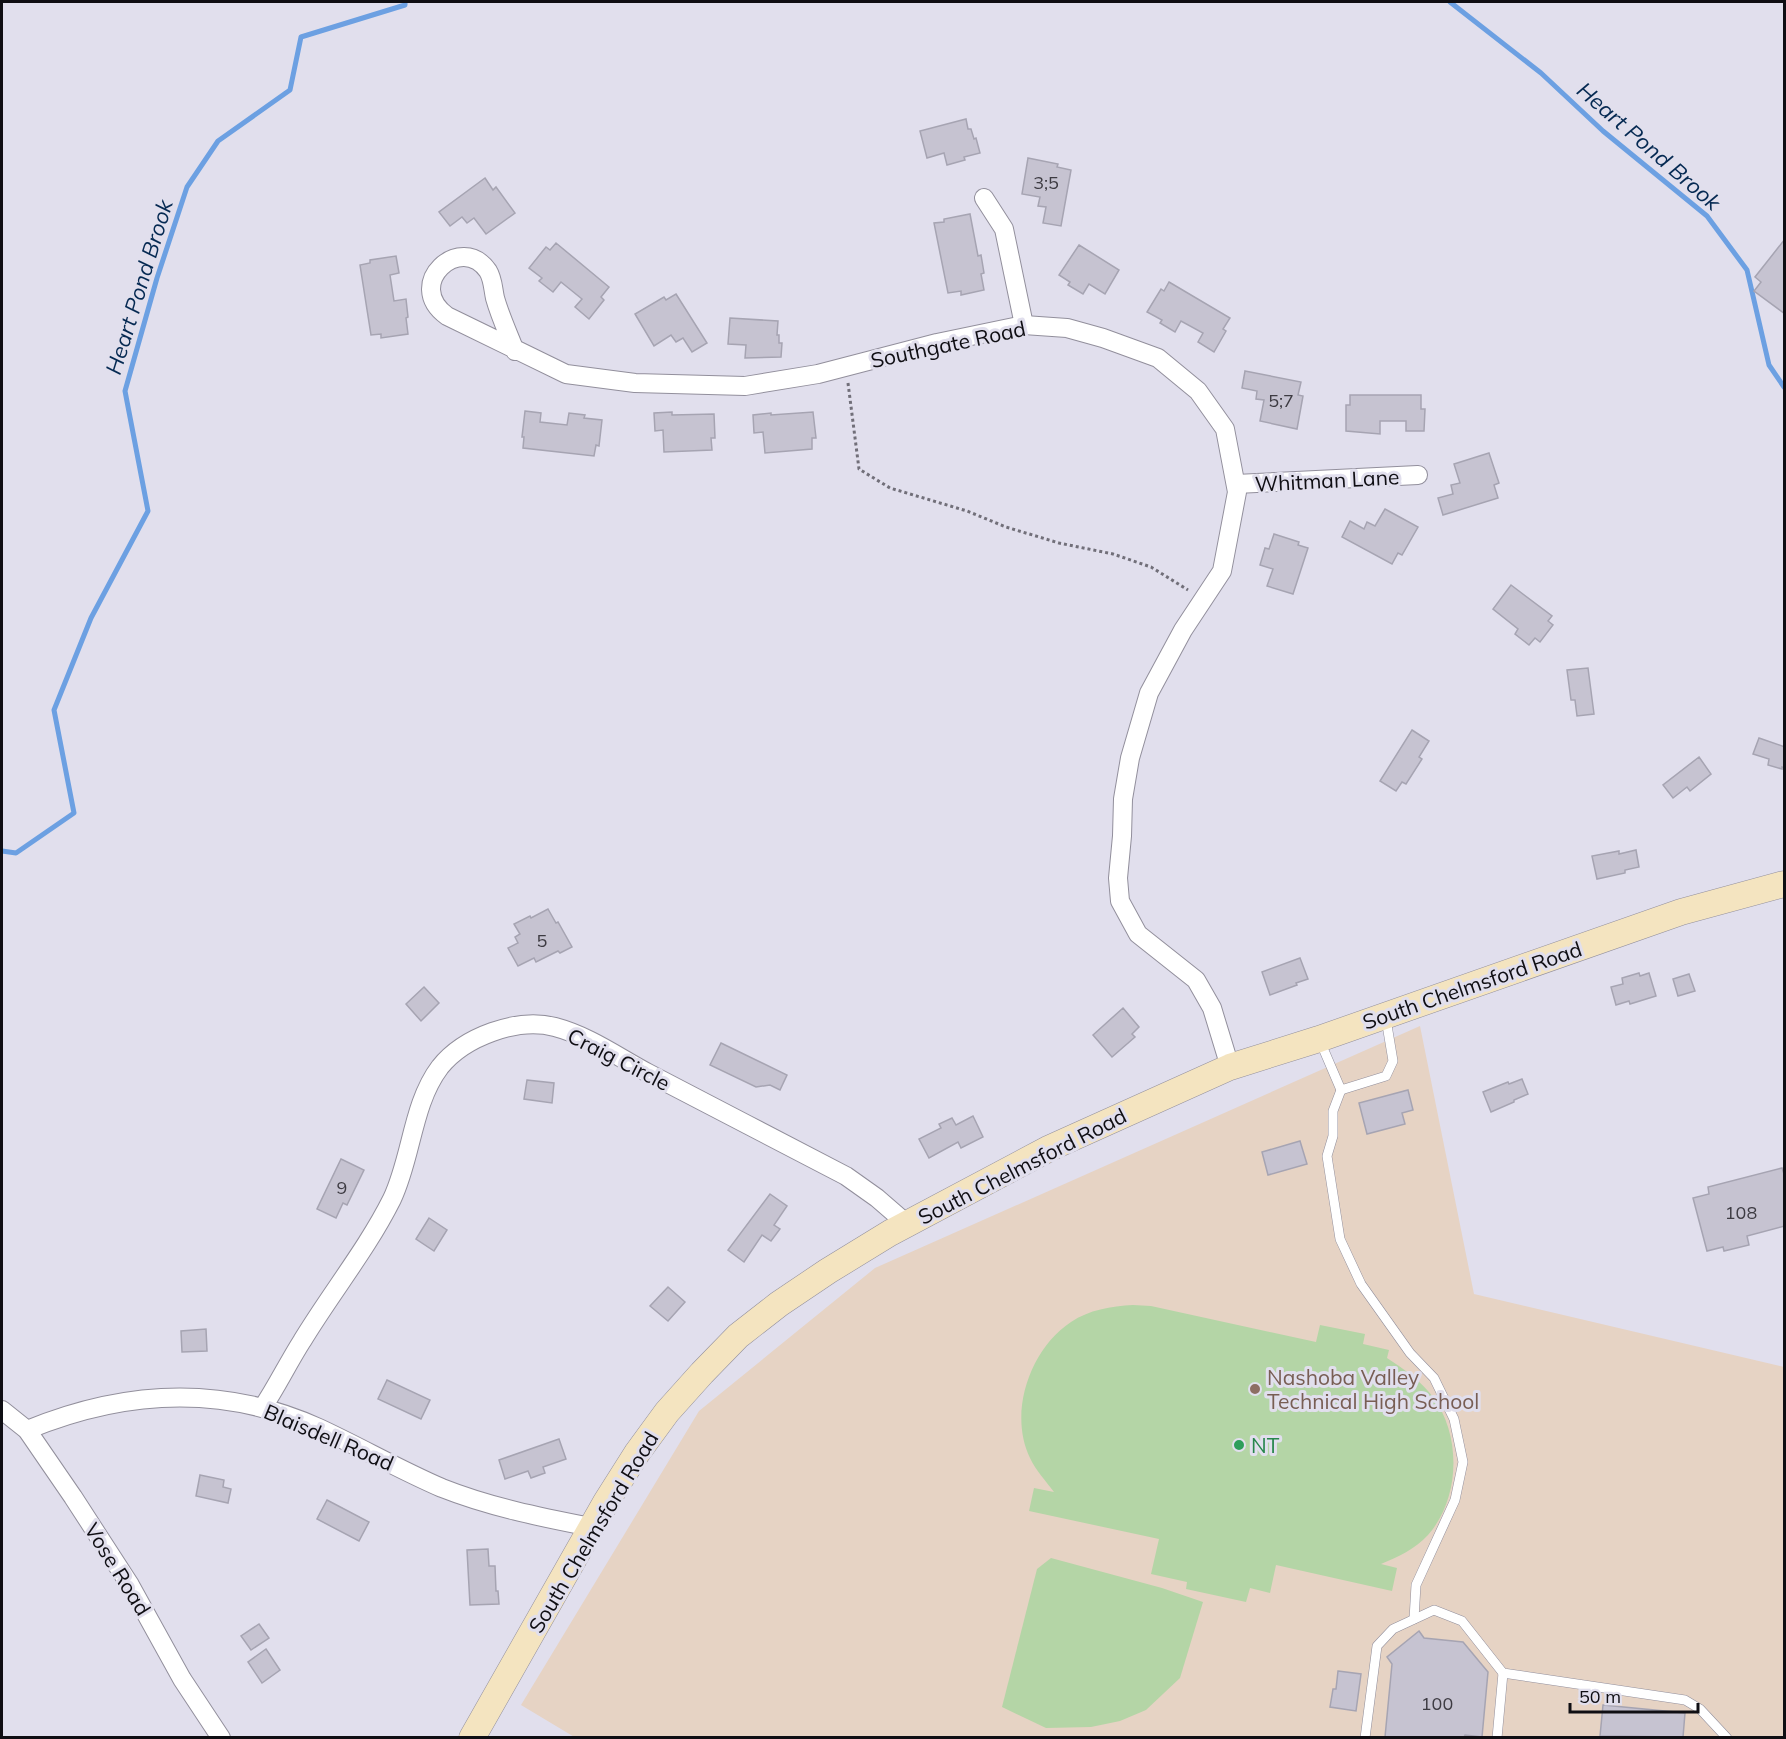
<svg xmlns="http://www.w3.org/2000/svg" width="1786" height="1739" font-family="Mulish,sans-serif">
<rect width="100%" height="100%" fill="#e1dfed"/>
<path fill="#e6d3c4" d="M1420 1026 1474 1294 1784 1367V1737L576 1738 521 1705 699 1411 875 1268Z"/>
<g fill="#b4d5a6">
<path d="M1133 1305 1151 1306 1316 1342 1320 1325 1365 1334 1363 1344 1389 1350 1387 1358C1404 1369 1421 1381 1433 1397 1462 1436 1460 1499 1428 1535 1415 1549 1398 1557 1381 1564L1397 1568 1392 1591 1276 1565 1270 1593 1250 1588 1246 1602 1186 1589 1187 1582 1151 1574 1159 1539 1029 1511 1034 1488 1054 1492C1046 1481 1036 1471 1030 1458 1008 1413 1030 1349 1071 1322 1089 1310 1111 1306 1133 1305Z"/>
<path d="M1051 1558 1162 1588 1203 1602 1180 1678 1146 1710 1120 1721 1091 1727 1046 1728 1002 1707 1037 1569Z"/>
</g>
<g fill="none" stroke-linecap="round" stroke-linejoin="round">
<g stroke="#6ca0e2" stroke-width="5">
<path d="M1450 2 1541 73 1603 131 1707 216 1747 270 1769 365 1784 387"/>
<path d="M2 851 16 853 74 813 54 710 91 618 148 511 125 391 157 278 187 187 218 141 290 90 301 37 405 5V2"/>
</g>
</g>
<g fill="#c6c3d1" stroke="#a6a4b2" stroke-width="1.5">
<path d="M966 119 968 129H971L974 139 976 138 980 153 964 157 965 160 947 165 944 153 927 158 920 131Z"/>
<path d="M1028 158 1058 164 1057 167 1071 170 1061 226 1043 223 1046 207 1038 206 1040 197 1022 194Z"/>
<path d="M485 178 493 190 496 187 515 213 486 234 474 218 467 223 462 217 450 226 439 212Z"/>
<path d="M970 214 978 256 981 255 984 273 981 274 984 290 961 295V291L948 293 934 223 944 222V219Z"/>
<path d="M1785 239V314L1754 291 1761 282 1755 277Z"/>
<path d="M556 243 609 287 601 297 604 300 589 319 575 307 582 299 561 282 553 292 539 281 542 278 529 268 546 247 550 250Z"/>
<path d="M1079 245 1119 270 1105 294 1089 284 1083 294 1068 285 1070 282 1059 275Z"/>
<path d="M396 256 399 273 390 275 394 301 406 299 408 317 406 318 408 334 381 338V334L371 335 360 265 370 263V260Z"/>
<path d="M1169 282 1230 318 1223 329 1226 331 1214 352 1198 342 1203 333 1181 321 1175 332 1160 323 1162 320 1147 312 1161 289 1164 291Z"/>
<path d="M676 294 707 343 692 352 683 338 676 342 671 335 654 346 635 314 664 297 666 300Z"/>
<path d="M730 318 778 321 777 335H779V343H782L781 357 745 358 746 345 728 344Z"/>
<path d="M1245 371 1301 382 1298 395 1303 396 1297 429 1260 421 1264 400 1256 399 1257 391 1242 388Z"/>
<path d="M1350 395H1421V409H1425L1424 431H1406V421H1380V434L1346 431V405H1350Z"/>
<path d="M525 411 541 413 540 422 567 425 569 413 585 415 584 418 602 420 599 446 596 445 594 456 523 448 524 437H522Z"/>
<path d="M672 412V415L714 414 715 438H711L712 450 664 452 663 430 655 431 654 413Z"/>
<path d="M813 412 816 438H812V449L765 453 763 432 754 433 753 415 771 413V415Z"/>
<path d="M1489 453 1499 483 1494 485 1498 498 1443 515 1438 498 1453 494 1451 485 1460 483 1454 464Z"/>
<path d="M1385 509 1418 527 1402 555 1398 553 1392 564 1342 537 1350 521 1364 529 1367 522 1375 526Z"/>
<path d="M1274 534 1299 542 1298 545 1308 548 1293 594 1267 586 1273 569 1260 565 1265 548 1269 549Z"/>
<path d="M1511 585 1552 616 1548 621 1553 625 1540 642 1535 638 1529 645 1515 634 1518 629 1493 609Z"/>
<path d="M1588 668 1594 714 1577 716 1575 700H1571L1567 670Z"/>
<path d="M1412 730 1429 741 1419 757 1422 759 1406 784 1402 782 1396 791 1380 781Z"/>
<path d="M1759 738 1785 747V768L1782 767V769L1768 765 1769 759 1753 754Z"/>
<path d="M1699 757 1711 774 1690 791 1687 787 1673 798 1663 785Z"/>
<path d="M1636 850 1639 867 1625 870V873L1597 879 1592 856 1619 851V854Z"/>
<path d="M548 909 556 923 558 922 572 947 560 953 558 951 536 962 534 958 518 966 508 948 518 943 515 937 520 934 514 924 530 916 531 918Z"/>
<path d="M1300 958 1308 979 1296 983 1297 985 1270 995 1262 972Z"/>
<path d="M1639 973 1640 976 1649 973 1656 996 1630 1004 1629 1001 1616 1005 1611 987 1623 984 1622 978Z"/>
<path d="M1689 974 1695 991 1678 996 1673 979Z"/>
<path d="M424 987 439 1003 421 1021 406 1004Z"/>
<path d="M1123 1008 1139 1027 1132 1034 1135 1037 1112 1057 1093 1035Z"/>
<path d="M721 1043 787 1075 780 1090 770 1085 756 1087 710 1065Z"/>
<path d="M1522 1079 1528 1094 1514 1100V1102L1491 1112 1483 1092 1508 1082 1509 1084Z"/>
<path d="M527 1080 554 1083 552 1103 524 1099Z"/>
<path d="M1408 1090 1413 1110 1402 1113 1405 1124 1367 1134 1359 1103Z"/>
<path d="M973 1116 983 1137 961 1148 958 1142 929 1158 919 1139 941 1128 939 1124 952 1118 956 1125Z"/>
<path d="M1300 1141 1307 1164 1268 1175 1262 1152Z"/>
<path d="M341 1159 364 1170 347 1205 343 1203 336 1218 317 1209Z"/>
<path d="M1782 1168 1785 1177V1226L1747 1236 1749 1245 1724 1251 1723 1247 1707 1251 1693 1198 1709 1194 1708 1187Z"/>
<path d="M770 1194 787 1206 774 1225 780 1229 771 1241 762 1235 744 1262 728 1250Z"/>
<path d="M429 1218 447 1230 434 1251 416 1239Z"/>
<path d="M668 1287 685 1302 668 1321 650 1306Z"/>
<path d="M206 1329 207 1351 182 1352 181 1331Z"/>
<path d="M387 1380 430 1400 421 1419 378 1399Z"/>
<path d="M559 1439 566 1459 543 1467 545 1473 531 1478 528 1471 505 1479 499 1460Z"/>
<path d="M200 1475 224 1480 223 1487 231 1489 228 1503 196 1496Z"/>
<path d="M327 1500 369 1522 359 1541 317 1519Z"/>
<path d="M488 1549 489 1566H495L496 1591H498L499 1604 470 1605 467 1550Z"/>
<path d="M259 1624 269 1638 251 1650 241 1636Z"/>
<path d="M1419 1631 1424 1638 1463 1642 1488 1672 1482 1737 1465 1735 1464 1737H1385L1392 1664 1387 1657Z"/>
<path d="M266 1649 280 1670 262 1683 248 1662Z"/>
<path d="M1338 1671 1361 1674 1356 1711 1330 1707 1333 1689H1336Z"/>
<path d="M1603 1705 1685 1713 1683 1737 1600 1736Z"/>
</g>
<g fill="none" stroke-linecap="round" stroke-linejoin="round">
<defs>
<g id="service">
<path d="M1320 1041 1341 1090 1386 1076 1393 1061 1386 1019"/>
<path d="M1341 1090 1333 1111V1136L1327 1156 1340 1239 1361 1284 1410 1353 1434 1378 1454 1419 1463 1462 1455 1500 1416 1585 1414 1619"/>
<path d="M1365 1738 1377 1646 1393 1629 1434 1610 1462 1621 1503 1673 1685 1700 1700 1709 1727 1738"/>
<path d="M1497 1738 1503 1673"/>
</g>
<g id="minor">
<path d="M984 198 1004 229 1024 325"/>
<path d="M515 351C508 333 500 316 495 298 493 289 493 279 488 271 461 232 403 284 447 316L566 374 635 383 745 386 818 374 937 343 1024 325 1067 328 1103 338 1158 358 1198 391 1225 429 1237 492 1222 571 1183 630 1149 693 1130 758 1123 799 1122 836 1118 878 1120 901 1138 934 1196 980 1212 1008 1230 1067"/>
<path d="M1236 484 1418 475"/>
<path d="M263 1407C277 1386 288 1363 302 1341 331 1293 367 1249 392 1199 412 1157 412 1104 440 1067 464 1037 517 1017 555 1027 589 1036 618 1057 648 1073 714 1107 780 1142 846 1176L877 1198 907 1224"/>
<path d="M2 1410 27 1430 73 1497 130 1585 182 1679 221 1738"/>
<path d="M27 1430C124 1390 222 1384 319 1428 360 1447 400 1470 442 1488 490 1507 540 1517 591 1527"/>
</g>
<path id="secondary" d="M472 1738 606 1502 637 1453 667 1412 702 1373 738 1336 779 1304 828 1271 890 1233 1050 1148 1230 1067 1319 1039 1681 912 1784 884"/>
</defs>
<use href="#service" stroke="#928f9c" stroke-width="10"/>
<use href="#minor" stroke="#928f9c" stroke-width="20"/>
<use href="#secondary" stroke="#928f9c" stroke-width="27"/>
<path stroke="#716f79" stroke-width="3" stroke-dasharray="3 3" stroke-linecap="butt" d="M848 383 859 469 890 488 967 511 1006 527 1059 543 1113 554 1151 567 1188 590"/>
<use href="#service" stroke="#fff" stroke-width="9"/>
<use href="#minor" stroke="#fff" stroke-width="18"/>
<use href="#secondary" stroke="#f4e4c0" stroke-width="26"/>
</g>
<circle fill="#8d6e63" stroke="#e1dfed" stroke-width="2" cx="1255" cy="1389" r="6"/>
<circle fill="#2e9e5b" stroke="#e1dfed" stroke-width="2" cx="1239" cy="1445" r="6"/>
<g text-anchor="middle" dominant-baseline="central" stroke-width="6" stroke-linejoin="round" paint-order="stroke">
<g font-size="18" fill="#3d3b42">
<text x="1046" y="182">3;5</text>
<text x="1281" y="400">5;7</text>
<text x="542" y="940">5</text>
<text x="342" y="1187">9</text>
<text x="1741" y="1212">108</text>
<text x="1437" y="1703">100</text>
</g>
<g font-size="21" fill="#0f0e13" stroke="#e1dfed">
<text transform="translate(948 344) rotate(-12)">Southgate Road</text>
<text transform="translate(1327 480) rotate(-3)">Whitman Lane</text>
<text transform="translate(1472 985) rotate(-19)">South Chelmsford Road</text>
<text transform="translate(619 1059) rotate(27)">Craig Circle</text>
<text transform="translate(1022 1166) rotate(-27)">South Chelmsford Road</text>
<text transform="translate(329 1437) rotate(23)">Blaisdell Road</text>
<text transform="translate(593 1532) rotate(-59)">South Chelmsford Road</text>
<text transform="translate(118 1569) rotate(58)">Vose Road</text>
</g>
<g font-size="21" fill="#785e54" stroke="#e1dfed" text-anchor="start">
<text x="1267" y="1377">Nashoba Valley<tspan x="1267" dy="24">Technical High School</tspan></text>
</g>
<g font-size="21" fill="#27864d" stroke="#e1dfed" text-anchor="start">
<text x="1251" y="1445">NT</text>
</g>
<g font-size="22" font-style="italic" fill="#052952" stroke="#e1dfed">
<text transform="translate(1649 146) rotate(41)">Heart Pond Brook</text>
<text transform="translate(139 287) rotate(-73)">Heart Pond Brook</text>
</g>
</g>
<rect width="1786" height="1739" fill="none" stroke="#0f0e13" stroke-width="6"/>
<path d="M1570 1703v9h128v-9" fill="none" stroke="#0f0e13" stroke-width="3"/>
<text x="1579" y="1703" font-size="18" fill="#0f0e13" stroke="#e1dfed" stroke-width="4.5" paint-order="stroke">50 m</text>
</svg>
